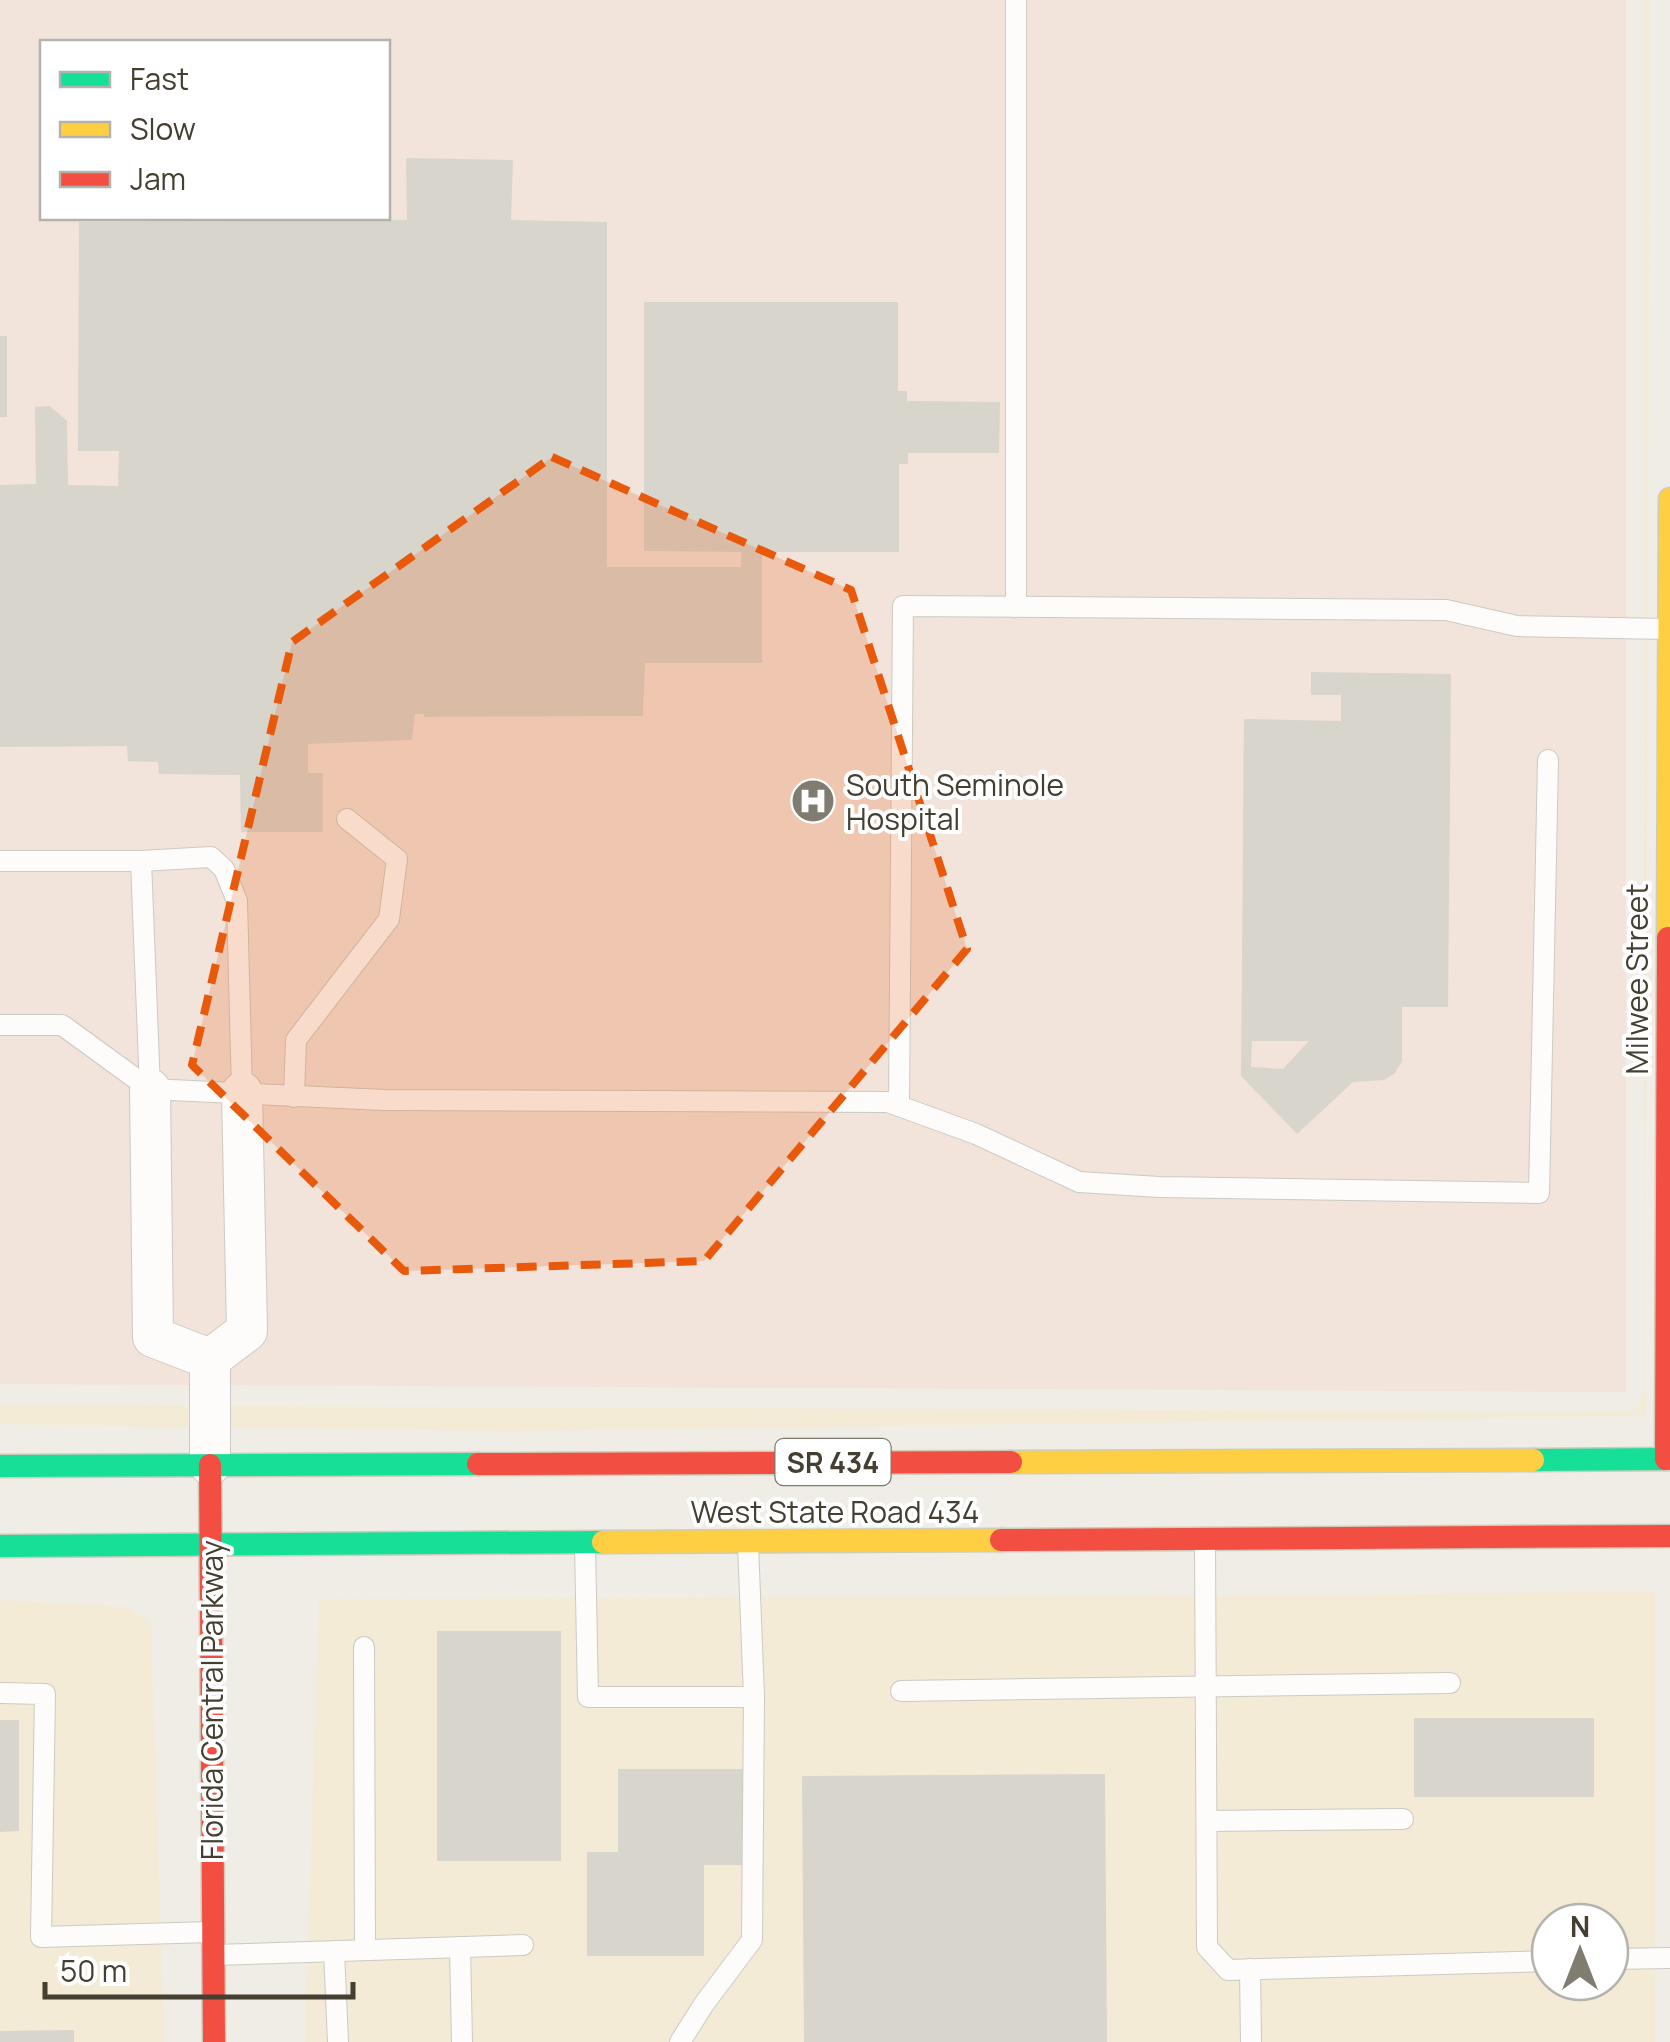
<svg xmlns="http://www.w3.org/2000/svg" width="1670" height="2042" font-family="Manrope,sans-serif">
<rect width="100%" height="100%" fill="#efede5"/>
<g fill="#f4ebd6" fill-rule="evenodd">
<path d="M1644 0H1650L1645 1416 500 1431 230 1427V1406L1626 1412 1637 1409 1644 1392Z"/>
<path d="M0 1405 188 1406V1427L0 1424Z"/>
<path d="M1655 1591V2042H305L319 1599 1293 1596ZM1550 1922H1610V1982H1550Z"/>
<path d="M0 1600 126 1607 151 1623 164 2042H0Z"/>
</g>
<path fill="#f2e3db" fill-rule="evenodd" d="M0 0H1626V1392L0 1384ZM42 42H388V218H42Z"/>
<g fill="#d8d5cd" fill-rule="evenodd">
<path d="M406 158 513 160 511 220 607 222V567H741V552L644 551V302H898V391H907V401L1000 402 999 453H908V464H899V552H762V663H645L643 716 424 717V714H415L412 740 308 744V773H323V832H241L240 775 159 774 158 762 128 761 127 746 0 747V485L36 484 35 407 50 406 67 421 68 485 118 486 119 451H78L79 222 407 220Z"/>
<rect x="0" y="336" width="7" height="81"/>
<path d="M1311 672 1451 674 1448 1007H1402V1061L1395 1073 1384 1080 1353 1082 1297 1134 1241 1076 1244 719 1341 721V695H1311ZM1252 1041H1309L1283 1069 1251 1067Z"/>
<rect x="437" y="1631" width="124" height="230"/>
<rect x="1414" y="1718" width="180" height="79"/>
<path d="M0 1720H19V1831L0 1832Z"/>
<path d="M618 1769H745V1865H704V1956H587V1852H618Z"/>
<path d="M1105 1774 1107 2042H804L802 1776Z"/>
<path d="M74 2030V2042H0V2031Z"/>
</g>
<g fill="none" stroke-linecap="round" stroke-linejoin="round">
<defs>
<g id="lane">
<path d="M1016 0V607"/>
<path d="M0 861H141"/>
<path d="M0 1025H62L150 1089 384 1100 888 1102 976 1134 1079 1182 1159 1187 1539 1193 1548 760"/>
<path d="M150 1089 141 861 211 857 224 869 237 901 242 1092"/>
<path d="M294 1097 296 1040 389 919 397 859 347 819"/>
<path d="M899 1106 903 606 1446 610 1517 626 1667 629"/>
<path d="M1205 1540 1207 1947 1228 1970 1550 1961"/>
<path d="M585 1545 588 1697H754L748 1544"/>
<path d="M364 1647 365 1950"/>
<path d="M901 1691 1450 1683"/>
<path d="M0 1693 45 1694 41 1937 210 1932"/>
<path d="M1207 1821 1403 1819"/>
<path d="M460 1947 462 2042"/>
<path d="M334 1951 338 2042"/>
<path d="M215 1955 523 1945"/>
<path d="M1610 1959 1670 1958"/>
<path d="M1250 1969 1251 2042"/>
<path d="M680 2042 704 2004 752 1940 754 1697"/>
</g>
<g id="street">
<path d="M150 1089 153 1337 210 1359"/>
<path d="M210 1359 247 1331 242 1092"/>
<path d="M210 1359V1465"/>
</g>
<g id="fast">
<path d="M1533 1460 1670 1459"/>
<path d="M0 1466 478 1464"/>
<path d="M0 1546 603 1542"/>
</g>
<g id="slow">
<path d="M1668 938 1670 499"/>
<path d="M1011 1462 1533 1460"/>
<path d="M603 1542 1001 1540"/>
</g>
<g id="jam">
<path d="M1666 1459 1668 938"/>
<path d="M478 1464 1011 1462"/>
<path d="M210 1465 214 2042"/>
<path d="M1001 1540 1670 1536"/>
</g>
</defs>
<use href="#lane" stroke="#cccac3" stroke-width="22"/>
<use href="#street" stroke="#cccac3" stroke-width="42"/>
<use href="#fast" stroke="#cfccbb" stroke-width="25"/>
<use href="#slow" stroke="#cfccbb" stroke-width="25"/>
<use href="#jam" stroke="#cfccbb" stroke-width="25"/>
<use href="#lane" stroke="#fdfcfb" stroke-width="20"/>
<use href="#street" stroke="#fdfcfb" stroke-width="40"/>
<use href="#fast" stroke="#16e098" stroke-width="22"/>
<use href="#slow" stroke="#ffcf43" stroke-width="22"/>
<use href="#jam" stroke="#f24e42" stroke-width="22"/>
</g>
<path fill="#e8590c" fill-opacity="0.2" stroke="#e8590c" stroke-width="8" stroke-dasharray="20 12" stroke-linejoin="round" d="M552 457 851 590 967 949 704 1261 404 1271 192 1065 292 642Z"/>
<defs>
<symbol id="hospital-disc" viewBox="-11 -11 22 22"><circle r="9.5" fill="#807c70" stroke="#fff"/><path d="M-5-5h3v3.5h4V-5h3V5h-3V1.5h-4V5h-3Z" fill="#fff"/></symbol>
</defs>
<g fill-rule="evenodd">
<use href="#hospital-disc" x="788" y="776" width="50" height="50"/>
</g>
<g text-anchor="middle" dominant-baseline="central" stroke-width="8" stroke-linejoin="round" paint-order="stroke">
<rect fill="#fff" stroke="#7c796f" stroke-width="2.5" x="775.5" y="1439" width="115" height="46" rx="8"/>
<g font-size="28" font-weight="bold" fill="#443f31">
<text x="833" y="1462">SR 434</text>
</g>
<g font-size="30" fill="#443f31" stroke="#fff" text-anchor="start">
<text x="846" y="784">South Seminole<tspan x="846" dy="34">Hospital</tspan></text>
</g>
<g font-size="30" fill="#443f31" stroke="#fff">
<text transform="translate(1636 979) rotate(-90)">Milwee Street</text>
<text x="835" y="1511">West State Road 434</text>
<text transform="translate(211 1700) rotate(-90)">Florida Central Parkway</text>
</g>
</g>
<rect x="40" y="40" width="350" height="180" fill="#ffffff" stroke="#b4b2ad" stroke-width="2.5"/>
<rect x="60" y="72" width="50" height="15" fill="#16e098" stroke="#b4b2ad" stroke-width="2.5"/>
<text x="130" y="90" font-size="30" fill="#443f31">Fast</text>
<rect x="60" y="122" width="50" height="15" fill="#ffcf43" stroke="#b4b2ad" stroke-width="2.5"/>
<text x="130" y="140" font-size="30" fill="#443f31">Slow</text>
<rect x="60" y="172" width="50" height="15" fill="#f24e42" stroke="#b4b2ad" stroke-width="2.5"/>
<text x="130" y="190" font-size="30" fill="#443f31">Jam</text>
<g transform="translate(1580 1952)"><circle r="48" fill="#ffffff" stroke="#b4b2ad" stroke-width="2.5"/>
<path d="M0-8L18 38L0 25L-18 38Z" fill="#807c70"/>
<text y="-15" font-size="28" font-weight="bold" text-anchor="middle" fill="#443f31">N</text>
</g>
<path d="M45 1982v15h308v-15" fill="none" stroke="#443f31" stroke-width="5"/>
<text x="60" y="1982" font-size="30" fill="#443f31" stroke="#ffffff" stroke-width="8" paint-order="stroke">50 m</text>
</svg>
